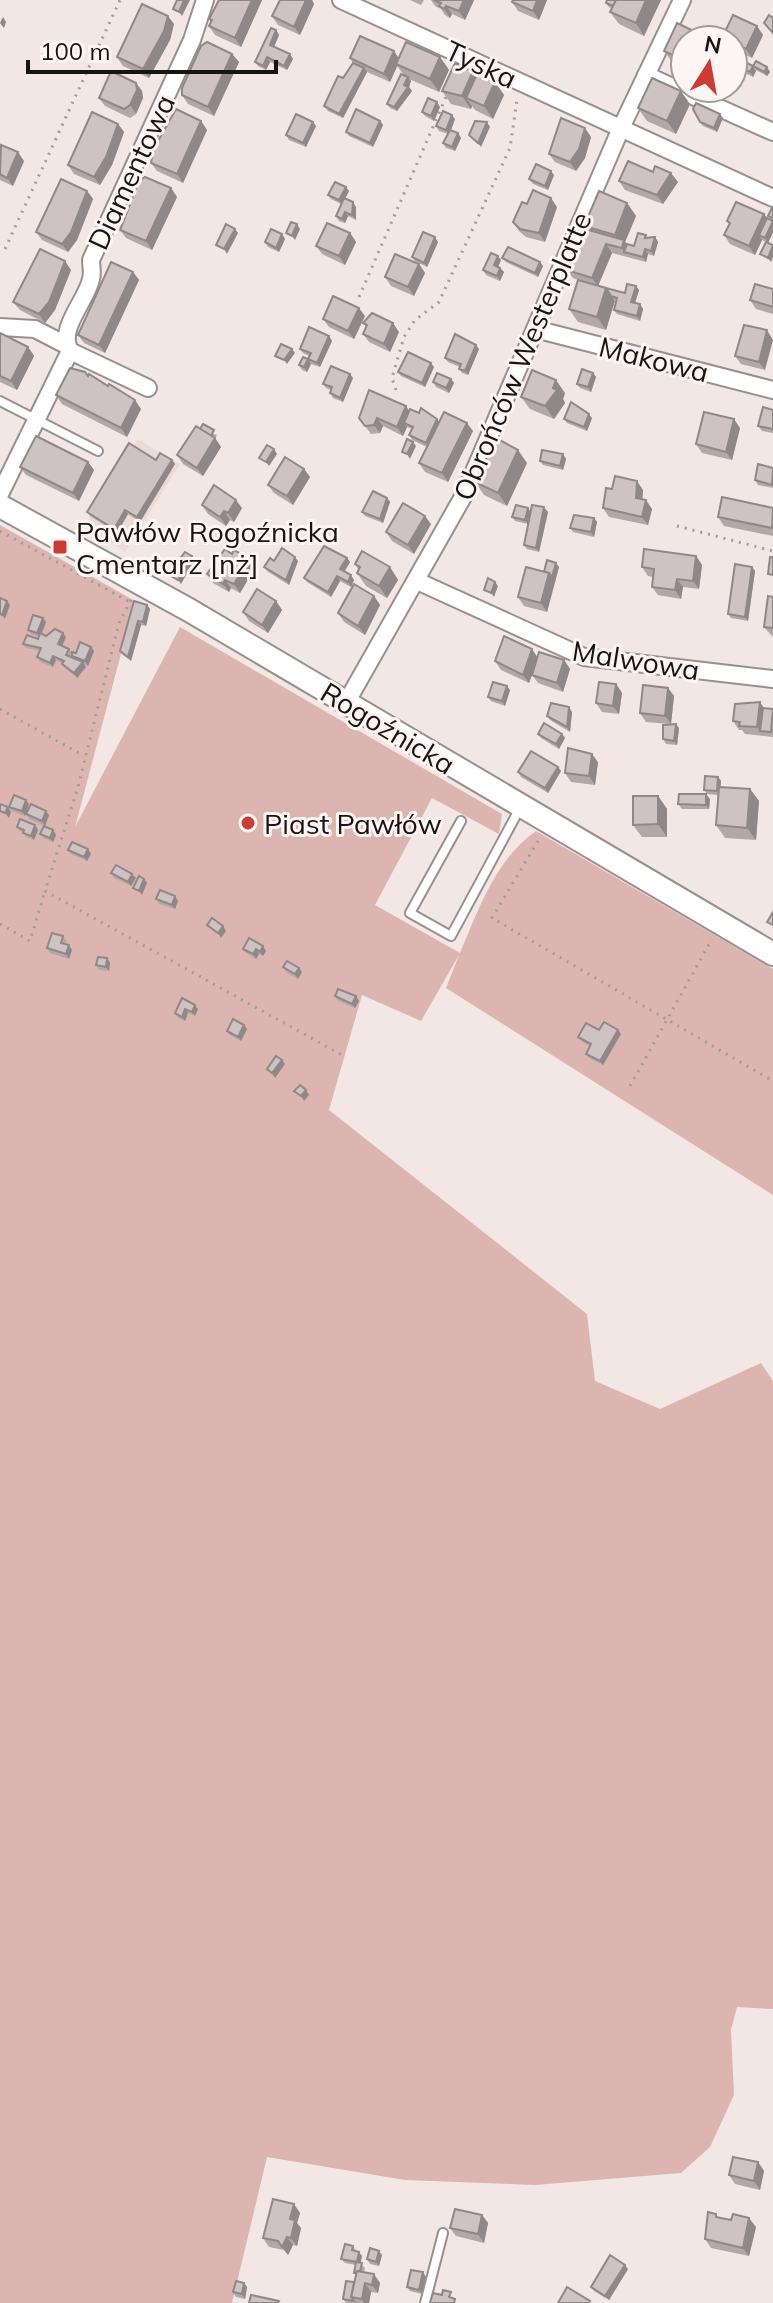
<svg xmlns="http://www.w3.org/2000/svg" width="773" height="2303" font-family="Mulish,sans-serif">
<rect width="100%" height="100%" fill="#f2e7e5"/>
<path fill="#edd9d6" d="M138 439 180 464 125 552 84 526Z"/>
<path fill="#dcb5b0" d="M0 525 135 601 75 827 180 627 502 814 499 834 432 798 375 905 460 953C479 908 496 859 536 831L773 969V1195L446 988 459 955 421 1021 362 995 329 1110 587 1314 595 1381 660 1409 761 1363 773 1381V2009L737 2007 731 2030 734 2095 710 2147 681 2173 535 2185 405 2180 267 2157 232 2303H0Z"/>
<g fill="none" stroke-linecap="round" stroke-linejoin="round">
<defs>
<g id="lane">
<path d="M0 401 98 451"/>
<path d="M461 821 410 913 451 936 520 808"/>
<path d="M425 2303 443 2233"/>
</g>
<g id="street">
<path d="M341 0 773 198"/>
<path d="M646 75 773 132"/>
<path d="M0 327 35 329 66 345"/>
<path d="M535 329 773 390"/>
<path d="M70 351C57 329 87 300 91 279 93 273 91 266 91 260L192 40 205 0"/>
<path d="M0 494 70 351 148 388"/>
<path d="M417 581 584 657 773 679"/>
<path d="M346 703 464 495 621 128 682 0"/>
</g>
<path id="secondary" d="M0 506 189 610 773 954"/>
</defs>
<use href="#lane" stroke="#998f8e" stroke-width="12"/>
<use href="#street" stroke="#998f8e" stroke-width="20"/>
<use href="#secondary" stroke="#998f8e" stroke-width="26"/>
<g stroke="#a39b99" stroke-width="3" stroke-dasharray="2 6" stroke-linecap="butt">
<path d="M5 249 120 0"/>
<path d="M359 297 446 97"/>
<path d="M396 390 392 378 404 337 415 320 439 302 510 148 517 100"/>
<path d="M677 526 773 551"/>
<path d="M0 531 130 602"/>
<path d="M131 600 119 623 78 787 45 891 342 1055"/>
<path d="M0 709 84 756"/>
<path d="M538 841 492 918 773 1081"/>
<path d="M0 924 30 941 45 891"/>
<path d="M630 1086 712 939"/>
</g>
<use href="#lane" stroke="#fff" stroke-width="8"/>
<use href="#street" stroke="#fff" stroke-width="16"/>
<use href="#secondary" stroke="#fff" stroke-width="22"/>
</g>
<g fill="#b1a8a7">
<path d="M219 0H262L241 47 215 35 209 26 211 22 209 19Z"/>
<path d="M280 0H312L314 4 300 35 278 25 272 16Z"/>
<path d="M410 0H424L421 5Z"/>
<path d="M431 0H474L465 20 452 14 450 18 445 15 441 9 435 6Z"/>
<path d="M547 0 539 20 518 11 512 2Z"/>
<path d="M607 0H661L644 36 619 24 610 12 612 9 609 7 606 3Z"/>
<path d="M677 23 702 35 706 40H685V69L673 63 664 51Z"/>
<path d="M174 24 170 40 149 78 123 66 117 57Z"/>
<path d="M276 30 279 35 274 47 293 59 287 70 270 62 266 70 258 66 255 62Z"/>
<path d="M763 35 752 58 733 49V40H724L722 38Z"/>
<path d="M232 54 239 62 214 116 188 104 182 95Z"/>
<path d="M733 56 756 71 753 77 743 72 741 68 736 66 733 72Z"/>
<path d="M440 57 449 70 439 92 409 79 411 81 409 87 412 91 397 111 390 108 387 104 404 75 397 66 390 82 367 72 343 118 328 111 324 106 353 63 350 58Z"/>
<path d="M753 66 767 67 770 72 767 76 756 70Z"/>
<path d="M473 71 476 75 495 82 504 95 493 119 475 110 472 106 471 109 451 104 442 91Z"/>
<path d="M136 83 142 91 143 98 136 114 130 118 105 106 99 98Z"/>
<path d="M690 104 676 134 647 121 638 108Z"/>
<path d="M440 107 434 121 425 116 422 112Z"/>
<path d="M723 118 717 132 703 126 700 122Z"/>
<path d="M455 119 451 130 458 133 461 138 455 151 446 148 443 143 448 134 439 131 436 126Z"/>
<path d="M201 121 207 130 183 183 157 171 151 163Z"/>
<path d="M380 121 383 125 373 147 349 136 346 132Z"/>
<path d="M118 124 124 132 112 165 100 185 74 174 68 165Z"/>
<path d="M316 126 306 147 289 140 286 135Z"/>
<path d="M591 137 585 158 576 171 555 162 549 154Z"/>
<path d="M0 147 24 161 13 186 0 180Z"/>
<path d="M554 175 548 190 533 184 529 179Z"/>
<path d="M619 181 678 182 663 204 625 190Z"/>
<path d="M171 188 177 197 152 250 126 238 120 230Z"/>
<path d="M87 191 93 199 77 240 68 252 42 240 36 232Z"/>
<path d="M349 191 345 199 356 207V220L348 216 345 223 339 221 336 216 341 204 331 199 328 195Z"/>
<path d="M627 203 636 216 625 242 627 244 634 246 648 238 655 237 658 242 654 256 648 254 646 262 612 253 598 286 625 293 636 286 639 290 635 303 640 304 643 309 640 321 617 314 614 310 616 301 614 300 606 330 578 322 569 309 578 280 573 278 567 270 587 230 584 226Z"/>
<path d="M527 204 557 207 545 242 526 237 519 231 513 222Z"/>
<path d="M773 209V232L768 243 762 240 755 255 730 244 724 235 729 224 727 221 764 214 767 218 771 220 768 216Z"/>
<path d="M350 233 356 242 345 265 322 254 316 246Z"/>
<path d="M282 234 285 239 279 252 268 247 265 242Z"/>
<path d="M438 242 427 267 415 261 412 257Z"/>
<path d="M502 258 543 266 538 277 506 262Z"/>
<path d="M501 260 498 267 504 272 500 281 486 275 483 270Z"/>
<path d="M419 264 425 273 414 296 391 286 385 277Z"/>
<path d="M71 270 55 310 45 323 20 310 13 302Z"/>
<path d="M133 272 139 280 105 353 84 343 78 335Z"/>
<path d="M773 289V314L756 309 750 300Z"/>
<path d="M365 316 354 339 329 327 323 319Z"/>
<path d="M363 323 399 332 390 352 369 342 363 334 366 327Z"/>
<path d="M744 325 765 370 741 364 735 356Z"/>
<path d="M0 333 28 347 34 356 17 390 0 382Z"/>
<path d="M329 336 332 341 320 367 311 364 307 372 302 370 299 365 308 359 309 356 303 353 300 349Z"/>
<path d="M479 349 468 375 462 373 459 369 460 367 448 362 445 358Z"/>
<path d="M434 367 425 387 401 376 398 372Z"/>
<path d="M593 373 596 377 591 392 580 388 577 384Z"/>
<path d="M88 376 141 409 127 437 62 404 56 395Z"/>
<path d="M353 378 343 402 333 398 330 393 331 390 326 388 323 384Z"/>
<path d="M451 379 454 383 449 393 436 387 433 382Z"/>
<path d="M565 393 563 399 565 403 554 419 530 409 521 397Z"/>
<path d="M406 406 409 411 437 419 439 422 473 431 448 482 425 472 419 463 427 447 412 440 409 435 412 429 407 427 403 436 383 426 380 433 371 434 359 418Z"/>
<path d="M773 410V433L762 431 758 426Z"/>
<path d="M592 418 587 431 567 423 564 419Z"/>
<path d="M740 428 732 460 702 453 696 444Z"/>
<path d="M200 429 217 435 215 438 221 447 203 476 183 464 177 455Z"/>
<path d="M566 459 563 470 543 465 540 461Z"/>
<path d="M156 460H172L175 464 140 522 128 514 117 533 90 516 87 512Z"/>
<path d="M88 462 94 470 79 501 26 475 20 467Z"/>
<path d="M527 463 507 506 484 495 475 482Z"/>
<path d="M773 468V488L758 485 755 480Z"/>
<path d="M304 469 310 477 293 505 274 493 268 485Z"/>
<path d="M612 489 643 490 642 499 652 509 648 525 609 517 603 508Z"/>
<path d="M387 498 390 502 383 523 365 516 362 512Z"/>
<path d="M202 505 242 508 234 522 230 520 226 526 208 514Z"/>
<path d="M773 508V536L724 526 718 517Z"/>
<path d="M531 512H548L539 552 527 549 524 545 528 524 515 521 512 517Z"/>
<path d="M594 518 597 522 594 537 573 532 570 528Z"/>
<path d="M431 524 414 554 392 541 386 532Z"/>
<path d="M232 554 249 559 255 568 240 593 231 588 229 592 213 583 207 574Z"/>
<path d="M696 556 702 565 699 589 683 587 681 599 658 595 652 587 653 577 648 576 642 567Z"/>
<path d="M347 558 350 562 345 571 354 580 351 587 340 581 331 597 307 582 304 578Z"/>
<path d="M274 561H298L289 585 267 571 264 567Z"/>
<path d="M355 564 390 567 398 580 387 598 366 586 357 573 358 569Z"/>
<path d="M559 567 547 612 524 606 518 597 544 572Z"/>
<path d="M752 567 755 571 748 621 731 618 728 614Z"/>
<path d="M374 596 380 605 365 635 344 622 338 613Z"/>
<path d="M773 597V636L771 635 764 627Z"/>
<path d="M276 601 282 610 268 633 249 621 243 612Z"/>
<path d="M147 605 150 609 146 626 141 625 131 661 123 655 120 651Z"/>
<path d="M43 618 46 622 42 634 46 636 66 637 62 646 69 649 72 653 70 657 74 658 72 656 76 653 91 647 94 651 88 666 84 664 86 667 77 678 65 668 62 663 56 660 53 667 40 662 37 657 40 651 26 648 23 644 38 639 39 637 31 634 28 630Z"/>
<path d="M538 657 564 660 570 669 563 692 538 683 532 675 529 683 501 670 495 661Z"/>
<path d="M616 684 622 693 619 714 602 712 596 703Z"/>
<path d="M668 688 674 696 671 724 646 722 640 713Z"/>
<path d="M510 690 505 706 491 701 488 697Z"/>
<path d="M765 708 773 709V737L745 734 742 730H739L733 721Z"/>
<path d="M572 712 570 732 550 720 547 716Z"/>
<path d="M679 728 677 745 666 744 663 739Z"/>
<path d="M538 734H562L565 738 559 749 541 738Z"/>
<path d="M598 762 595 785 571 782 565 773Z"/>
<path d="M558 767 561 771 548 793 521 777 518 772Z"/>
<path d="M718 777 721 781 720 787 750 789 759 801 756 840 725 838 716 825 718 795 707 794 704 790Z"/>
<path d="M658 796 667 809V837H642L633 825Z"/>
<path d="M710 799 709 809H682L678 804Z"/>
<path d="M29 804 25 816 12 811 9 807Z"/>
<path d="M26 814 49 815 45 826 29 819Z"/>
<path d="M17 827 38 830 34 840 26 837 23 832 20 831Z"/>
<path d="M53 830 56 835 53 842 43 838 40 834Z"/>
<path d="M88 849 91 854 87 861 71 854 68 850Z"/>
<path d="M111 873 136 878 131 886 114 878Z"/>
<path d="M156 899 178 901 175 909 159 904Z"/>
<path d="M63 936 67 941 65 944 72 950 69 959 50 953 47 948Z"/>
<path d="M243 949 266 951 263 956 259 954 256 959 246 953Z"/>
<path d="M107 958 110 963 109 971 99 970 96 965Z"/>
<path d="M283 967 302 972 298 979 286 972Z"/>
<path d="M335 996H356L359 1001 355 1008 338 1001Z"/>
<path d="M195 1005 198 1009 195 1016 188 1013 185 1021 178 1018 175 1013Z"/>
<path d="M244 1025 247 1029 241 1041 230 1035 227 1031Z"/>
<path d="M599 1030H618L621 1034 603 1065 589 1058 586 1054 590 1046 581 1041 578 1037Z"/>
<path d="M758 2162 764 2171 760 2190 735 2184 729 2175Z"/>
<path d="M300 2213 297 2223 301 2228 297 2246 293 2245 288 2255 284 2250 269 2247 263 2238Z"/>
<path d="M482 2215 488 2223 484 2243 456 2236 450 2228Z"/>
<path d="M719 2218 756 2227 749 2256 711 2248 705 2239Z"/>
<path d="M353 2246 356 2251 362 2256 360 2263 365 2268 364 2272 380 2283 378 2293 371 2292 369 2303H346L343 2299 354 2282 356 2276 354 2273 356 2265 345 2263 341 2259Z"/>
<path d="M382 2255 379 2266 370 2264 367 2259Z"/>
<path d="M628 2269 609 2300 594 2291 591 2287Z"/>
<path d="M426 2277 422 2294 410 2291 407 2287Z"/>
<path d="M244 2283 247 2287 245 2299 236 2297 233 2292Z"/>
</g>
<g fill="#908888">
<path d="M184 0H190L182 16 179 12Z"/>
<path d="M252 0H262L241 47 235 38Z"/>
<path d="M306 0H312L314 4 300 35 294 27Z"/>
<path d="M464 0H474L465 20 459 11Z"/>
<path d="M537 0H547L539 20 533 11Z"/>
<path d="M646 0H661L644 36 636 23Z"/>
<path d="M446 6 452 14 450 18 444 9Z"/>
<path d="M168 16 174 24 170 40 149 78 143 69Z"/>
<path d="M3 17 6 22 4 28 0 23Z"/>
<path d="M757 26 763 35 752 58 746 49Z"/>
<path d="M276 30 279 35 273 49 270 45Z"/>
<path d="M394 51 400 60 390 82 384 74Z"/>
<path d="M232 54 239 62 214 116 208 107Z"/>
<path d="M290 54 293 59 287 70 284 66Z"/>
<path d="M267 57 270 62 266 70 263 66Z"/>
<path d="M440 57 449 70 439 92 430 79Z"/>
<path d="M753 66 756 71 753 77 750 72Z"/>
<path d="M767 67 770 72 767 76 764 72Z"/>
<path d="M364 68 367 72 343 118 339 114Z"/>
<path d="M473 71 482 84 466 98 472 106 471 109 462 96Z"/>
<path d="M408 77 411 81 409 87 412 91 397 111 394 107Z"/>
<path d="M495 82 504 95 493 119 484 106Z"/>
<path d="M136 83 142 91 143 98 136 114 130 105Z"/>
<path d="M681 91 690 104 676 134 667 121Z"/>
<path d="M437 102 440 107 434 121 431 116Z"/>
<path d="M720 114 723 118 717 132 714 128Z"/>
<path d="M452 115 455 119 449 135 446 130Z"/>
<path d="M201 121 207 130 183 183 177 174Z"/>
<path d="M380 121 383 125 373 147 370 143Z"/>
<path d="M313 122 316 126 306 147 303 143Z"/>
<path d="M487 122 490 127 481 147 478 143Z"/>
<path d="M118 124 124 132 112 165 100 185 94 177Z"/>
<path d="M585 128 591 137 585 158 576 171 570 162Z"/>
<path d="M458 133 461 138 455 151 452 147Z"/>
<path d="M18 152 24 161 13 186 7 178Z"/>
<path d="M551 171 554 175 548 190 545 186Z"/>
<path d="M671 173 678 182 663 204 657 195Z"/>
<path d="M346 187 349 191 342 204 339 200Z"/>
<path d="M171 188 177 197 152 250 146 241Z"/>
<path d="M87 191 93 199 77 240 68 252 62 244Z"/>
<path d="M551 198 557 207 545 242 539 233Z"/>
<path d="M353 202 356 207V220L352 215Z"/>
<path d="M627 203 636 216 625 242 630 249 624 252 622 248V246L615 235Z"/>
<path d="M345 212 348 216 345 223 342 219Z"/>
<path d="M764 214 770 222 759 235 762 240 755 255 749 246Z"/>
<path d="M773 221V232L768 243 765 238Z"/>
<path d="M297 224 300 229 295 240 292 236Z"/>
<path d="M235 229 238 233 227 254 224 249Z"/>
<path d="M350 233 356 242 345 265 339 256Z"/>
<path d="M282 234 285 239 279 252 276 248Z"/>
<path d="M435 237 438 242 427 267 424 263Z"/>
<path d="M655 237 658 242 654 256 651 251Z"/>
<path d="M606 244 612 253 598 286 592 278Z"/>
<path d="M773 246V257L771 262 768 258Z"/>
<path d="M645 249 648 254 646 262 643 257Z"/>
<path d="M498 256 501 260 497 269 494 265Z"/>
<path d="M65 261 71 270 55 310 45 323 39 314Z"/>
<path d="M540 262 543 266 538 277 535 273Z"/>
<path d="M419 264 425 273 414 296 408 287Z"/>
<path d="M500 268 504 272 500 281 497 276Z"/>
<path d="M133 272 139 280 105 353 99 345Z"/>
<path d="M636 286 639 290 634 306 631 302Z"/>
<path d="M606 288 615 301 606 330 597 317Z"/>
<path d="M640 304 643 309 640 321 637 316Z"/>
<path d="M359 308 365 316 354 339 348 331Z"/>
<path d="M393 323 399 332 390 352 384 344Z"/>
<path d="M767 330 773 340 765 370 759 362Z"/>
<path d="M329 336 332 341 320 367 317 363Z"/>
<path d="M476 345 479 349 468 375 465 371Z"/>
<path d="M28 347 34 356 17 390 11 381Z"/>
<path d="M292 349 295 353 287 364 284 360Z"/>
<path d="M308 359 311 364 307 372 304 367Z"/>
<path d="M431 363 434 367 425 387 422 383Z"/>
<path d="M593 373 596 377 591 392 588 387Z"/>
<path d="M350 374 353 378 343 402 340 398Z"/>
<path d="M451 379 454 383 449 393 446 388Z"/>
<path d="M556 380 565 393 563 399 565 403 554 419 545 406Z"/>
<path d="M135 400 141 409 127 437 121 428Z"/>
<path d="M406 406 412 415 404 423 407 427 403 436 397 427Z"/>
<path d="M589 414 592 418 587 431 584 427Z"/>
<path d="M377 418 383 426 380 433 374 425Z"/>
<path d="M437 419 440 423 429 447 426 443Z"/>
<path d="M734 419 740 428 732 460 726 452Z"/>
<path d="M467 423 473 431 448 482 442 473Z"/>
<path d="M215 438 221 447 203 476 197 468Z"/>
<path d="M413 442 416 446 410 459 407 454Z"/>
<path d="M274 449 277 454 269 466 266 462Z"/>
<path d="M518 450 527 463 507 506 498 493Z"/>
<path d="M563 454 566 459 563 470 560 466Z"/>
<path d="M172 460 175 464 140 522 137 517Z"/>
<path d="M88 462 94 470 79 501 73 493Z"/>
<path d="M304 469 310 477 293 505 287 496Z"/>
<path d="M637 481 643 490 642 506 636 498Z"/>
<path d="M387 498 390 502 383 523 380 519Z"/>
<path d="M236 500 242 508 234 522 228 513Z"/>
<path d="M646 500 652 509 648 525 642 517Z"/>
<path d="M544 507 548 512 539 552 536 548Z"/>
<path d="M528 508 531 512 528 524 525 520Z"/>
<path d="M125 510 128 514 117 533 114 529Z"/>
<path d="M224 511 230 520 226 526 220 517Z"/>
<path d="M425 516 431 524 414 554 408 545Z"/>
<path d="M594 518 597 522 594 537 591 532Z"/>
<path d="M192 556 195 560 181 584 178 580Z"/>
<path d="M696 556 702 565 699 589 693 581Z"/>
<path d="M295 557 298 561 289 585 286 580Z"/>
<path d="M347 558 350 562 343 573 340 569Z"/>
<path d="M249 559 255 568 240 593 234 584Z"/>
<path d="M556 563 559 567 547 612 541 603 549 573Z"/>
<path d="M390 567 398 580 387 598 379 586Z"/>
<path d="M752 567 755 571 748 621 745 617Z"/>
<path d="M351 575 354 580 351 587 348 582Z"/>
<path d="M337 576 340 581 331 597 328 592Z"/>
<path d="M677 579 683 587 681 599 675 590Z"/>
<path d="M225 580 231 588 229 592 223 584Z"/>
<path d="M495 582 498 586 494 597 491 593Z"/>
<path d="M374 596 380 605 365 635 358 626Z"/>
<path d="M7 601 10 605 5 619 2 615Z"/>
<path d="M276 601 282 610 268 633 262 625Z"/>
<path d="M147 605 150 609 146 626 143 622Z"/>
<path d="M43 618 46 622 40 637 37 633Z"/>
<path d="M138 621 141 625 131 661 128 657Z"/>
<path d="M63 633 66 637 61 649 58 644Z"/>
<path d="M91 647 94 651 88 666 85 661Z"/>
<path d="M532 649 538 658 529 683 523 675Z"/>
<path d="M53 656 56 660 53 667 50 663Z"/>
<path d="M564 660 570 669 563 692 557 683Z"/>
<path d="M83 662 86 667 77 678 74 673Z"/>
<path d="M616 684 622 693 619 714 613 706Z"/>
<path d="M507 686 510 690 505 706 502 701Z"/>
<path d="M668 688 674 696 671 724 665 716Z"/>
<path d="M760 702 766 711 760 731 757 727Z"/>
<path d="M569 707 572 712 570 732 567 727Z"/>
<path d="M676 724 679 728 677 745 674 741Z"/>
<path d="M562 734 565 738 559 749 556 744Z"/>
<path d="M592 754 598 762 595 785 589 776Z"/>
<path d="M558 767 561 771 548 793 545 788Z"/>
<path d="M718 777 721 781 720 795 717 791Z"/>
<path d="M750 789 759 801 756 840 747 828Z"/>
<path d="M706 794 710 799 709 809 706 805Z"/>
<path d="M658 796 667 809V837L658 824Z"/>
<path d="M26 800 29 804 25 816 22 811Z"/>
<path d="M8 807 11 812 9 818 5 813Z"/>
<path d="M46 811 49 815 45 826 42 821Z"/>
<path d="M35 825 38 830 34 840 31 836Z"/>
<path d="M53 830 56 835 53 842 50 838Z"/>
<path d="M88 849 91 854 87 861 84 857Z"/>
<path d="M132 874 136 878 131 886 128 882Z"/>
<path d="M144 879 147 883 142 895 139 891Z"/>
<path d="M175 896 178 901 175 909 172 905Z"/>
<path d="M223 926 226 931 221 938 218 933Z"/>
<path d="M69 945 72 950 69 959 66 954Z"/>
<path d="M263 946 266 951 263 956 260 952Z"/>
<path d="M256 949 259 954 256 959 253 954Z"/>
<path d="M107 958 110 963 109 971 106 967Z"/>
<path d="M299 968 302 972 298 979 295 974Z"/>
<path d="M356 996 359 1001 355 1008 352 1004Z"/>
<path d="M195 1005 198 1009 195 1016 192 1012Z"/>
<path d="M185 1009 188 1013 185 1021 182 1017Z"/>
<path d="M244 1025 247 1029 241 1041 238 1037Z"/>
<path d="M618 1030 621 1034 603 1065 600 1061Z"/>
<path d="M282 1060 285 1064 275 1078 272 1073Z"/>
<path d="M306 1090 309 1095 304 1101 301 1096Z"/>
<path d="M758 2162 764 2171 760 2190 754 2181Z"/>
<path d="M294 2204 300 2213 297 2223 301 2228 297 2246 291 2238 290 2219Z"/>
<path d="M482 2215 488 2223 484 2243 478 2234Z"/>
<path d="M749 2218 756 2227 749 2256 743 2248Z"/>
<path d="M287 2237 293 2245 288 2255 282 2247Z"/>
<path d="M379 2251 382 2255 379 2266 376 2262Z"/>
<path d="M359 2252 362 2256 360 2266 357 2262Z"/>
<path d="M625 2265 628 2269 609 2300 605 2296Z"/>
<path d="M423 2272 426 2277 422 2294 419 2290Z"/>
<path d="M374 2274 380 2283 378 2293 372 2285Z"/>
<path d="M244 2283 247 2287 245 2299 242 2294Z"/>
<path d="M365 2283 371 2292 369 2303H364L362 2299Z"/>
</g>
<g fill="#cec3c2" stroke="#908888" stroke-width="2">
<path d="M177 0H184L179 12 173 9Z"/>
<path d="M219 0H252L235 38 209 26 212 20 209 19Z"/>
<path d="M280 0H306L294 27 272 16Z"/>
<path d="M434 0H464L459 11 446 6 444 9 439 6 441 3Z"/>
<path d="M513 0H537L533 11 512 2Z"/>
<path d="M607 0H616L613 6 606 3Z"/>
<path d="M616 0H646L636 23 610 12Z"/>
<path d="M142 4 168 16 164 31 143 69 117 57Z"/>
<path d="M733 15 757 26 746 49 733 43V40H727L722 38Z"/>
<path d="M769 15 773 18V33L764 23Z"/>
<path d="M677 23 702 35 700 40H685V61L664 51Z"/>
<path d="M271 28 276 30 270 45 290 54 284 66 267 57 263 66 255 62Z"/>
<path d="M360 36 394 51 384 74 350 58Z"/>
<path d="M207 42 232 54 208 107 182 95V88L201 46Z"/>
<path d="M406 42 440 57 430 79 396 64Z"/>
<path d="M733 56 740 60 738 64 733 62Z"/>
<path d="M743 61 753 66 750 72 740 67Z"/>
<path d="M756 61 767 67 764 72 753 66Z"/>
<path d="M353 63 364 68 339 114 324 106 338 76 343 78Z"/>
<path d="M455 63 473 71 462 96 442 91Z"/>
<path d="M111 71 136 83 137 90 130 105 124 109 99 98Z"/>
<path d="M401 74 408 77 404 85 408 87 394 107 387 104Z"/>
<path d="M477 74 495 82 484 106 466 98Z"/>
<path d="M652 78 681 91 667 121 638 108Z"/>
<path d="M428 98 437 102 431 116 422 112Z"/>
<path d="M696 103 720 114 714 128 700 122 693 109Z"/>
<path d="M176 109 201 121 177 174 151 163 154 148Z"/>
<path d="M356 109 380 121 370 143 346 132Z"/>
<path d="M443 111 452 115 446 130 436 126Z"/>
<path d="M92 112 118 124 106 157 94 177 68 165Z"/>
<path d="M296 114 313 122 303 143 286 135Z"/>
<path d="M561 118 585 128 579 149 570 162 549 154Z"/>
<path d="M475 121 487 122 478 143 469 135Z"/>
<path d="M450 130 458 133 452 147 443 143Z"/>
<path d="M1 145 18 152 7 178 0 174Z"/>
<path d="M628 161 653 172 655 166 671 173 657 195 619 181Z"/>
<path d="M536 164 551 171 545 186 529 179Z"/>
<path d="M145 177 171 188 146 241 120 230 139 181Z"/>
<path d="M61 179 87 191 71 232 62 244 36 232Z"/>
<path d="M335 182 346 187 339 200 328 195Z"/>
<path d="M533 190 551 198 539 233 520 229 513 222 522 202 527 204Z"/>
<path d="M599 191 627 203 615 235 584 226Z"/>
<path d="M344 198 353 202 352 215 345 212 342 219 336 216Z"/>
<path d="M736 202 764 214 749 246 724 235 730 223 727 221Z"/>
<path d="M772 208 773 209V218L768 216Z"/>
<path d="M767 218 773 221 765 238 759 235Z"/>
<path d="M291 222 297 224 292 236 286 233Z"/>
<path d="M327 223 350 233 339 256 316 246Z"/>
<path d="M226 224 235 229 224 249 216 245Z"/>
<path d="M271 229 282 234 276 248 265 242Z"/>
<path d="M585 229 624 240 622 248 606 244 592 278 567 270Z"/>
<path d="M423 232 435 237 424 263 412 257Z"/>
<path d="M638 233 646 235 645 238 655 237 651 251 645 249 643 257 624 252 627 244 634 246Z"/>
<path d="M766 242 773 245 768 258 760 254Z"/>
<path d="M508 247 540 262 535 273 502 258Z"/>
<path d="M40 249 65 261 49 302 39 314 13 302Z"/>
<path d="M491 253 498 256 494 265 500 268 497 276 483 270Z"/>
<path d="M395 254 419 264 408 287 385 277Z"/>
<path d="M111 262 133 272 99 345 78 335Z"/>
<path d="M578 280 606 288 597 317 569 309Z"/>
<path d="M627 284 636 286 631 302 640 304 637 316 614 310 617 298 611 296 606 288 625 293Z"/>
<path d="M755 284 773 289V307L750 300Z"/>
<path d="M333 296 359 308 348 331 323 319Z"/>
<path d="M372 313 393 323 384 344 363 334 367 325 363 323Z"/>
<path d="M744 325 767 330 759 362 735 356Z"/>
<path d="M309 327 329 336 317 363 308 359 311 353 300 349Z"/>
<path d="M0 333 28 347 11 381 0 376Z"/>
<path d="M455 334 476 345 465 371 459 369 461 364 445 358Z"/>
<path d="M281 344 292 349 284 360 275 356Z"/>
<path d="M408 352 431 363 422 383 398 372Z"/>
<path d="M303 357 308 359 304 367 299 365Z"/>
<path d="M331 366 350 374 340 398 330 393 332 387 323 384Z"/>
<path d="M70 368 85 372 88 376 89 374 108 386 109 384 135 400 121 428 56 395Z"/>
<path d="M582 369 593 373 588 387 577 384Z"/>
<path d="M532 370 556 380 553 388 557 390 545 406 521 397Z"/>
<path d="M437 373 451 379 446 388 433 382Z"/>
<path d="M369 390 406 406 397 427 377 418 374 425 365 426 359 418Z"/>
<path d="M571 402 589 414 584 427 564 419Z"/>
<path d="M763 407 773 410V429L758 426Z"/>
<path d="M421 408 437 419 426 443 409 435 413 427 404 423 410 409 419 413Z"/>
<path d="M444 412 467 423 442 473 419 463Z"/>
<path d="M704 412 734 419 726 452 696 444Z"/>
<path d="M203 424 214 430 211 436 200 429Z"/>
<path d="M196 426 215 438 197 468 177 455Z"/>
<path d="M36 436 88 462 73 493 20 467Z"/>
<path d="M496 438 518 450 498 493 475 482Z"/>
<path d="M407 439 413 442 407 454 402 452Z"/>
<path d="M129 443 156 460 160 453 172 460 137 517 125 510 114 529 87 512Z"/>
<path d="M267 445 274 449 266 462 259 458Z"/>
<path d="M542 450 563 454 560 466 540 461Z"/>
<path d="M285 457 304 469 287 496 268 485Z"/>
<path d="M758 464 773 468 772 485 755 480Z"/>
<path d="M615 476 637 481 636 498 646 500 642 517 603 508 606 488 612 489Z"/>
<path d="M214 485 236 500 228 513 224 511 220 517 202 505Z"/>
<path d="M373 491 387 498 380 519 362 512Z"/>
<path d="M722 497 773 508 772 528 718 517Z"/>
<path d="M403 503 425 516 408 545 386 532Z"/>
<path d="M516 505 528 508 525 520 512 517Z"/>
<path d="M532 505 544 507 536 548 524 545Z"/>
<path d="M574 515 594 518 591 532 570 528Z"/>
<path d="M324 546 347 558 340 569 351 575 348 582 337 576 328 592 304 578Z"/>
<path d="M282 548 295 557 286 580 264 567 270 558 274 561Z"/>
<path d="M225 549 232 554 234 550 249 559 234 584 225 580 223 584 207 574Z"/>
<path d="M644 549 696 556 693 581 677 579 675 590 652 587 654 569 642 567Z"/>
<path d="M362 551 390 567 379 586 357 573 360 567 355 564Z"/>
<path d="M185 552 192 556 178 580 168 574Z"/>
<path d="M770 557H773V575L768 574Z"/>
<path d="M547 560 556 563 552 577 549 573 544 572Z"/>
<path d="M735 564 752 567 745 617 728 614Z"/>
<path d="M526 567 549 573 541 603 518 597Z"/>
<path d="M488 578 495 582 491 593 484 590Z"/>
<path d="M354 584 374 596 358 626 338 613Z"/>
<path d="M257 589 276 601 262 625 243 612Z"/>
<path d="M768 596 773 597V628L764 627Z"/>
<path d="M0 598 7 601 2 615 0 614Z"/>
<path d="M134 601 147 605 143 622 138 621 128 657 120 651Z"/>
<path d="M33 615 43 618 37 633 28 630Z"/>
<path d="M55 629 63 633 58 644 69 649 66 655 83 662 74 673 62 664 64 661 53 656 50 663 37 657 41 648 23 644 27 635 38 639 40 633 46 636Z"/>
<path d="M504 636 532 649 523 675 495 661Z"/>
<path d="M80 642 91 647 85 661 72 656V652L76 653Z"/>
<path d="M539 652 564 660 557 683 532 675Z"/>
<path d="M493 682 507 686 502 701 488 697Z"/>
<path d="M599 682 616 684 613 706 596 703Z"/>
<path d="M643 685 668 688 665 716 640 713Z"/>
<path d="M760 702 757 727 739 726 740 722 733 721 735 704Z"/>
<path d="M551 703 569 707 567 727 547 716Z"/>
<path d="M763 708 773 709 771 732 760 731Z"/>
<path d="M544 723 562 734 556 744 538 734Z"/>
<path d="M676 724 674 741 663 739V725Z"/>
<path d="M568 748 592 754 589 776 565 773Z"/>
<path d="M531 751 558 767 545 788 518 772Z"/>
<path d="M705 776 718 777 717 791 704 790Z"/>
<path d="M719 787 750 789 747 828 716 825Z"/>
<path d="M679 794H706V805L678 804Z"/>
<path d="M14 795 26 800 22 811 9 807Z"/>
<path d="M633 796H658V824L633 825Z"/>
<path d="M0 804 8 807 5 813 0 811Z"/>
<path d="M31 804 46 811 42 821 26 814Z"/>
<path d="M20 819 35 825 31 836 23 833 24 830 17 827Z"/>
<path d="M44 826 53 830 50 838 40 834Z"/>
<path d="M72 842 88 849 84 857 68 850Z"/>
<path d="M116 865 132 874 128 882 111 873Z"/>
<path d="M139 876 144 879 139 891 133 888Z"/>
<path d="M160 890 175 896 172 905 156 899Z"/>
<path d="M773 912V925L767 922Z"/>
<path d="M212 918 223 926 218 933 207 925Z"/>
<path d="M52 933 63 936 61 943 69 945 66 954 47 948Z"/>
<path d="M249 938 263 946 260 952 256 949 253 954 243 949Z"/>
<path d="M98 957 107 958 106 967 96 965Z"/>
<path d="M287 961 299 968 295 974 283 967Z"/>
<path d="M338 989 356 996 352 1004 335 996Z"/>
<path d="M182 998 195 1005 192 1012 185 1009 182 1017 175 1013Z"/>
<path d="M233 1019 244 1025 238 1037 227 1031Z"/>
<path d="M604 1022 618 1030 600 1061 586 1054 591 1044 578 1037 586 1023 599 1030Z"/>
<path d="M276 1056 282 1060 272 1073 267 1069Z"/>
<path d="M300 1085 306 1090 301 1096 294 1091Z"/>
<path d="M733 2157 758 2162 754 2181 729 2175Z"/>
<path d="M273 2199 294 2204 290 2219 295 2220 291 2238 287 2237 282 2247 278 2241 263 2238Z"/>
<path d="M455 2209 482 2215 478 2234 450 2228Z"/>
<path d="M708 2212 716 2214V2217L731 2220 733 2214 749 2218 743 2248 705 2239Z"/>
<path d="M345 2244 353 2246 352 2250 359 2252 357 2262 341 2259Z"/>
<path d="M370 2248 379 2251 376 2262 367 2259Z"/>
<path d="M610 2255 625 2265 605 2296 591 2287Z"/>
<path d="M356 2262 362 2263 360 2271H357L356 2273H354Z"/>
<path d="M411 2270 423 2272 419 2290 407 2287Z"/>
<path d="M357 2271 374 2274 372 2285 365 2283 362 2299 351 2297Z"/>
<path d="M236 2281 244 2283 242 2294 233 2292Z"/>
<path d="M346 2281 354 2282 351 2297 354 2301 343 2299Z"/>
<path d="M567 2287 590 2301 589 2303H558Z"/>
<path d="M443 2290 451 2292 449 2297 455 2299 454 2303H430L433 2293 442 2295Z"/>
<path d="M251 2295 279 2301 278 2303H249Z"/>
</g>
<g fill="#ca3c36" stroke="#fdf5f3" stroke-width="3">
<rect x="52" y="539" width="16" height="16" rx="4"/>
<circle cx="248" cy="823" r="8"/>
</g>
<g text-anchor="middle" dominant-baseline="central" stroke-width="6" stroke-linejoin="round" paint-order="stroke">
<g font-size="28" fill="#171413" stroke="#fdf5f3">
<text transform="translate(481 64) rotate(25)">Tyska</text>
<text transform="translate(131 172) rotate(-65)">Diamentowa</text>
<text transform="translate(522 356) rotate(-67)">Obrońców Westerplatte</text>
<text transform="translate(654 359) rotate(14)">Makowa</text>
<text transform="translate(636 660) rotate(9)">Malwowa</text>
<text transform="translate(388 728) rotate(31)">Rogoźnicka</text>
</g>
<g font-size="28" fill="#171413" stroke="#fdf5f3" text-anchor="start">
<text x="76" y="531">Pawłów Rogoźnicka<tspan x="76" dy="32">Cmentarz [nż]</tspan></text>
<text x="264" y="823">Piast Pawłów</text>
</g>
</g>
<g transform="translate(709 64) rotate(11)"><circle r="38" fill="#fdf5f3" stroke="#a19b99" stroke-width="2"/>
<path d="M0-6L14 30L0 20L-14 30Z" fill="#ca3c36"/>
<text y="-12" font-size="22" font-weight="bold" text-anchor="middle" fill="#171413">N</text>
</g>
<path d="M28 60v12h248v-12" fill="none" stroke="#171413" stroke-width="4"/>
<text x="40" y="60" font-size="24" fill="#171413" stroke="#fdf5f3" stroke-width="6" paint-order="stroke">100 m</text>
</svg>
